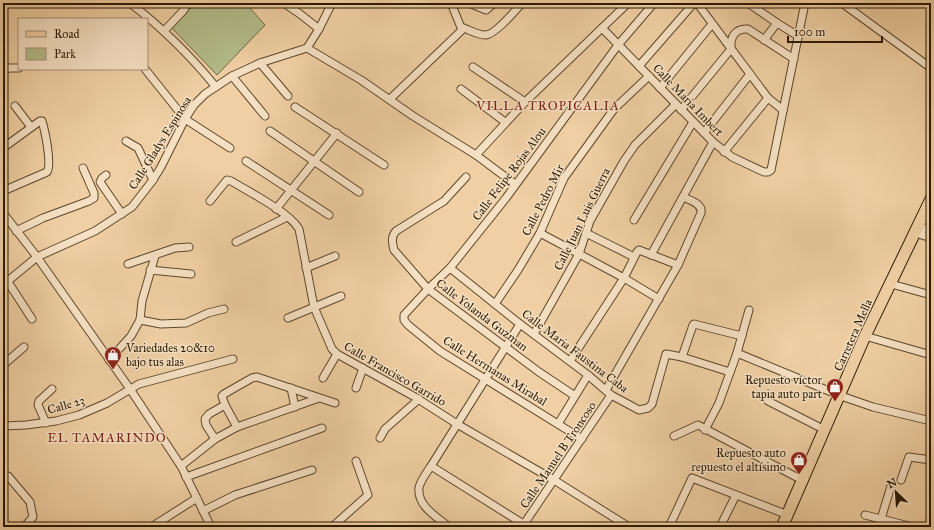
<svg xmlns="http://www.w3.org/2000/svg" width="934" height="530" font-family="'IM FELL Great Primer',serif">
<rect width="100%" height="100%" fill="#efcfa3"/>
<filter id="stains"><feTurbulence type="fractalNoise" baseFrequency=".005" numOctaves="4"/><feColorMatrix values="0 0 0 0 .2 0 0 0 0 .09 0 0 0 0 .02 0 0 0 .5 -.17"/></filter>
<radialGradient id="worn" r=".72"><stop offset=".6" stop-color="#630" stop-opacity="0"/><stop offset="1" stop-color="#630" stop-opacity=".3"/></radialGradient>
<path fill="#b3bc8a" stroke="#6f6a46" d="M204 3H241L249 7 265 25 217 75 169 25C180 16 190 6 204 3Z"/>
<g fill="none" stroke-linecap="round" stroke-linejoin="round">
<defs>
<g id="street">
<path d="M130 3C164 29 189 54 216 87"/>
<path d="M469 3 486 10 494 3"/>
<path d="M697 3 768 98 783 110"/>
<path d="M748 3 777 23 798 36"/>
<path d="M842 3 931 68"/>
<path d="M461 27C468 29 477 35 485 35 494 36 516 10 522 3"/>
<path d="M602 28 713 142 732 157 764 172H768L771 170 805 3"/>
<path d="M319 29 332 3"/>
<path d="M164 31 183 11 185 8 184 3"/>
<path d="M764 40 777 23"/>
<path d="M307 48 361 80 413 116 476 155 515 184"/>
<path d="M260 63 288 96"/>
<path d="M639 66 694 3"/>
<path d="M473 67 525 102"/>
<path d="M145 69 185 119 230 148"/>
<path d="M3 71 9 68H19"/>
<path d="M232 76 265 116"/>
<path d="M660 88 712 24"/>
<path d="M461 89 505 122"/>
<path d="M390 99 462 30 451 3"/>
<path d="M15 106 31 127"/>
<path d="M295 107 384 165"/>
<path d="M681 110 731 49C730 37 735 28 748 29L794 59"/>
<path d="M270 131 359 192"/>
<path d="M704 133 750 74"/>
<path d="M126 141 138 148 153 180"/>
<path d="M3 148 40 121H42C45 131 52 164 47 172L3 191"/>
<path d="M724 152 768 98"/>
<path d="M476 155 525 102 628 3"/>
<path d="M246 161 329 215"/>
<path d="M106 175 102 178 100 182 122 214"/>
<path d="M466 177 444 201 396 231C391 237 392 242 394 250L428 289 539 372 575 396"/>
<path d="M210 201 227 180 231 181C249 192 289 212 299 229L314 307 332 349 337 354 415 397 457 424 554 480 629 527"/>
<path d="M276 209 337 133"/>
<path d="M3 213 37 257 130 389 181 466 211 527"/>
<path d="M634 220 693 122"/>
<path d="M16 231 43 218 89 201 94 198V193L83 168"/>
<path d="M540 233 624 278 659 299"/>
<path d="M586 233 634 257"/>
<path d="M916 233 931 226"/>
<path d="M916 233 931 238"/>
<path d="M236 242 287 217"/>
<path d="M651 255 713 142"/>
<path d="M128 264 175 248 189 247"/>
<path d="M306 268 335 256"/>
<path d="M450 268 520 324 588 375 611 395 639 410 648 408 652 404 666 354 682 357 730 372"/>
<path d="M150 270 191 274"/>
<path d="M8 282 32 319"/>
<path d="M891 284 931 295"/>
<path d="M3 285 37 257 95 231 132 207 153 180 161 167 185 119 194 105 205 94 232 76 260 63 307 48 319 29 300 14 284 3"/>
<path d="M495 304 518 270 540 233 564 178 614 109 649 76"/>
<path d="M288 318 341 296"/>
<path d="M140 320 161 324 186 323 208 313 224 309"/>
<path d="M534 334 579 254 590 221 624 161 635 145 676 104"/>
<path d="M865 336 931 355"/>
<path d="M737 353 841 396 873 407 931 421"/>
<path d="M682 357 693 325 694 324 742 336"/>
<path d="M109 360 131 336 140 320 142 301 155 256"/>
<path d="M570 361 624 278 637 252 639 250 678 265"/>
<path d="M3 365 24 347"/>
<path d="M323 378 337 354"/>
<path d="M291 388 295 407"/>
<path d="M356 388 363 368"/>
<path d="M606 390 678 265 701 213C703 204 690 200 683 197"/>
<path d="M768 401 825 430"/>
<path d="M46 423 38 405 39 401 52 389"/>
<path d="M558 424 588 375"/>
<path d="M3 426 26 425 56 421 79 415 107 403 139 384 233 359"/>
<path d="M237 427 225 405 222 396 224 394 252 378 257 377 335 403"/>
<path d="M705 430 719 403 737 353 749 310"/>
<path d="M674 436 698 425 802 480"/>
<path d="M380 438 385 429 419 399"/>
<path d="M215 439 206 425 205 419 209 414 225 405"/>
<path d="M582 439 440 351 408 325 404 320V315L428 289 450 268 506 198 618 45 654 3"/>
<path d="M181 466 215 439 237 427 319 398"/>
<path d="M431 466 528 527"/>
<path d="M186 477 322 428"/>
<path d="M901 480 909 457 931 460"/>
<path d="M3 483 8 476 30 502 33 517 24 527"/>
<path d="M203 511 235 495 312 470"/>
<path d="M865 515 913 527"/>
<path d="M881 519 891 486"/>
<path d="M153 526 197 498"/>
<path d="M332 527 368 495 356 461"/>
<path d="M449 527C437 517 417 506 419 488 420 481 427 472 431 466L520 324"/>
<path d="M522 527 611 395"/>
<path d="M669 527 692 478 788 515"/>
<path d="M720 527 736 495"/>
</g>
<path id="primary" d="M782 527 865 336 931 199"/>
</defs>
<use href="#street" stroke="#5c462a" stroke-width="9"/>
<use href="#primary" stroke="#2b1902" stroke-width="13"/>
<use href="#street" stroke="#f5e0c3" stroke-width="7"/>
<use href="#primary" stroke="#efcfa3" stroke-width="11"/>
</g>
<defs>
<symbol id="shop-pin" viewBox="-11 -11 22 30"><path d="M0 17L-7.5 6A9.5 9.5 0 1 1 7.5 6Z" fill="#8f2418" stroke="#f5e0c3"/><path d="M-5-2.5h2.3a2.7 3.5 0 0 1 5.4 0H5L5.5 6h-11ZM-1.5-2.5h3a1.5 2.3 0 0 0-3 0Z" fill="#fff"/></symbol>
</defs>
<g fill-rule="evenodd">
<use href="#shop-pin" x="103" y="345" width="20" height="27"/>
<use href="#shop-pin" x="825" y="377" width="20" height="27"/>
<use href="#shop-pin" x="789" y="450" width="20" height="27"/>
</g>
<g text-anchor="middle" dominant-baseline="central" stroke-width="3" stroke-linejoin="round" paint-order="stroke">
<g font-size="12" fill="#2b1902" stroke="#f5e0c3">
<text transform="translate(688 100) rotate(46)">Calle Maria Imbert</text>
<text transform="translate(160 143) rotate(-58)">Calle Gladys Espinosa</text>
<text transform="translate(509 174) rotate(-53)">Calle Felipe Rojas Alou</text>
<text transform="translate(543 200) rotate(-63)">Calle Pedro Mir</text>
<text transform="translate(582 219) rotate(-64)">Calle Juan Luis Guerra</text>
<text transform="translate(482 315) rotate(37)">Calle Yolanda Guzman</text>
<text transform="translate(853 335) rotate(-66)">Carretera Mella</text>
<text transform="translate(575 351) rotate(37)">Calle Maria Faustina Caba</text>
<text transform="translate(495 371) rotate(32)">Calle Hermanas Mirabal</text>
<text transform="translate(395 374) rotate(30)">Calle Francisco Garrido</text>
<text transform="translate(66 405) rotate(-16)">Calle 23</text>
<text transform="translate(558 455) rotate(-56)">Calle Manuel B Troncoso</text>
</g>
<g font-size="12" fill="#2b1902" stroke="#f5e0c3" text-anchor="end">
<text x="126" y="348" text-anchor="start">Variedades 20&amp;10<tspan x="126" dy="14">bajo tus alas</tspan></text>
<text x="822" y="380">Repuesto víctor<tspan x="822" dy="14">tapia auto part</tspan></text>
<text x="786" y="453">Repuesto auto<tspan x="786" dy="14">repuesto el altísimo</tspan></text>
</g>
<g font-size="13" letter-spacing="1" fill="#7a1f14" stroke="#f5e0c3">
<text x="548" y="106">VILLA TROPICALIA</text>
<text x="107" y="438">EL TAMARINDO</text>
</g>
</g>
<rect width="934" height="530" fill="none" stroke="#efcfa3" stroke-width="16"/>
<rect x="4" y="4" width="926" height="522" fill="none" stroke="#2b1902" stroke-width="2"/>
<rect x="8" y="8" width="918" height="514" fill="none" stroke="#2b1902"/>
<rect x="18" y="18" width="130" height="52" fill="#f5e0c3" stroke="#a49076"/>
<rect x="26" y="31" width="20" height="6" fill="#efcfa3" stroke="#a49076"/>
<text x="54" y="38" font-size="12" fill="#2b1902">Road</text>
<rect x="26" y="48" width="20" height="12" fill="#b3bc8a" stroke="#a49076"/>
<text x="54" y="58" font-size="12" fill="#2b1902">Park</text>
<g transform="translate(896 492) rotate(335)" stroke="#f5e0c3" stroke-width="3" paint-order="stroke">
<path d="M0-3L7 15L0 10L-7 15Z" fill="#2b1902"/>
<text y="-6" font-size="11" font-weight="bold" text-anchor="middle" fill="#2b1902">N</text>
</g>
<path d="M788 36v6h94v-6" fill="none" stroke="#2b1902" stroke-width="2"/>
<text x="794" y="36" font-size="12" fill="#2b1902" stroke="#f5e0c3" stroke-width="3" paint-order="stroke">100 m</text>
<rect width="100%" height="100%" filter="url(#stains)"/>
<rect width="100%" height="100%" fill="url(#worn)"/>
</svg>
